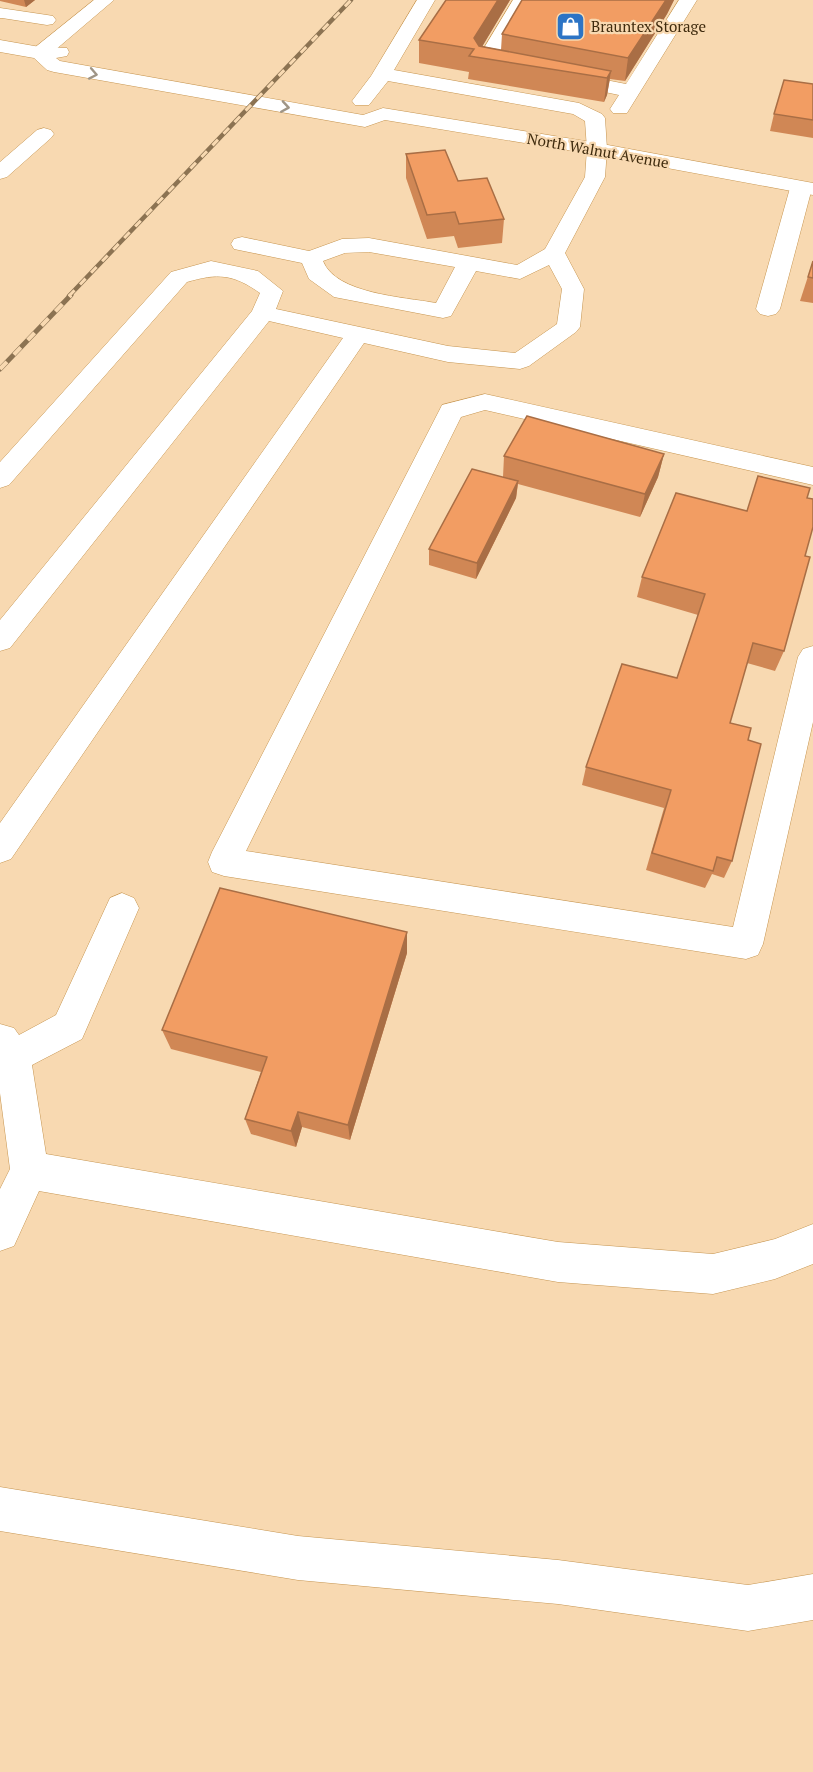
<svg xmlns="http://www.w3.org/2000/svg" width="813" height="1772" font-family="'PT Serif',serif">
<rect width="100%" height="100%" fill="#f8d9b1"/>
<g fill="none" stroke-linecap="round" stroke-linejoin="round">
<defs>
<g id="minor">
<path d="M94 0H114L47 57H33L31 53 33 49Z"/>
<path d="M417 0H435L394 70 579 103 602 114 605 118 607 149 605 177 565 253 584 289 580 327 576 332 529 366 520 369 448 362 364 343 11 859 0 863V823L343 338 269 321 10 648 0 651V620L252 311 260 293C233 274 218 273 187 282L9 485 0 488V462L171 272 211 261 258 271 283 291 276 309 448 346 515 353 557 324 562 289 549 265 520 279 476 271 451 316 443 318 334 297 309 279 302 263 234 249 231 244 234 239 242 237 309 251 342 239 369 238 517 265 545 249 585 177 587 149 585 121 573 114 388 81 369 105H355L352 101 371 76ZM369 252 455 267 436 303C404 297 336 294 323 261L345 253Z"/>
<path d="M513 0H531L497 59 519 64 522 68 519 72 512 74 478 67 475 63Z"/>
<path d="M679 0H697L627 113H613L610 109 619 95 558 82 555 78 558 74 565 72 626 84Z"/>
<path d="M0 8 47 15 53 16 56 20 53 24 47 25 2 18H0Z"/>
<path d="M44 128 51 130 54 134 51 138 7 177 0 179V162L37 130Z"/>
<path d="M801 182 808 184 812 188 780 309 776 314 768 316 760 314 756 309 790 188 794 184Z"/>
<path d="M485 394 813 467V485L485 410 461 417 246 851 733 927 798 657 803 649 813 646V722L763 944 758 955 746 959 224 876 212 872 208 862 212 852 439 411 442 405Z"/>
<path d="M122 893 134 898 139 908 82 1039 32 1065 46 1154 558 1242 713 1254 775 1239 813 1224V1264L775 1279 713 1294 558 1282 39 1191 14 1246 0 1251V1189L10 1169 0 1093V1024L14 1028 19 1035 56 1015 110 898Z"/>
<path d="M0 1487 298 1536 558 1560 748 1585 813 1574V1620L748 1631 558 1604 298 1580 0 1531Z"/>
</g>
<path id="major" d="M0 40 40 47 67 48 69 52 67 56 56 58 60 61 363 115 383 108 597 143 813 183V195L597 155 385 120 365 127 54 72 47 70 34 58 0 52Z"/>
</defs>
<use href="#minor" stroke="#c69550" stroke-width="1"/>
<use href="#major" stroke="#c69550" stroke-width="1"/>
<use href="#minor" fill="#fff" fill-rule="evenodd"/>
<use href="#major" fill="#fff" fill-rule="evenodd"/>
<defs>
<path id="rail-far1" d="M69 296 351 0"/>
<path id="rail" d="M0 369 71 295"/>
</defs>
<use href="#rail-far1" stroke="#8c7352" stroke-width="4.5"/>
<use href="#rail" stroke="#8c7352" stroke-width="5"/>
<use href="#rail-far1" stroke="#f8d9b1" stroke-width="3" stroke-dasharray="8" stroke-linecap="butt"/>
<use href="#rail" stroke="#f8d9b1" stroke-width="4" stroke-dasharray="10" stroke-linecap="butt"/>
</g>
<g fill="#d08755">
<path d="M0 0H35L26 7 0 1Z"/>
<path d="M446 0H510L482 46 501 50 502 34 522 0H674L667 14 625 81 610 79 607 95 604 102 468 79 469 72 419 63V40Z"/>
<path d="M813 84V138L770 131 774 114Z"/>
<path d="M406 154 458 181 504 219 502 243 458 248 454 236 427 239 406 178Z"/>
<path d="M813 261V303L800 301Z"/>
<path d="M664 454 658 477 640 517 518 484 516 498 476 579 429 565V549L503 477 504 456Z"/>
<path d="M807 498 805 556 784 651 775 671 747 663 730 723 748 740 732 861 724 878 712 874 705 888 646 870 664 808 582 785 586 767 677 678 698 615 637 597 642 577 747 511Z"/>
<path d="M407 953 350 1140 302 1127 296 1147 251 1134 245 1119 261 1072 171 1049 162 1030Z"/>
</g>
<g fill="#a96e45">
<path d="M24 0H35L26 7Z"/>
<path d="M498 0H510L476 57 474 38Z"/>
<path d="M666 0H674L667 14 625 81 628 58Z"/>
<path d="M611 71 607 95 604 102 607 78Z"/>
<path d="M664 454 658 477 640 517 645 494Z"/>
<path d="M518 481 516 498 476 579 477 563Z"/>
<path d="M407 932V953L350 1140 348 1125Z"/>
<path d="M298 1112 302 1127 296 1147 291 1131Z"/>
</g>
<g fill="#f29d63" stroke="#a96e45" stroke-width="1.5">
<path d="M446 0H498L474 38 479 46 611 71 607 78 469 56 474 49 419 40Z"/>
<path d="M522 0H666L628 58 502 34Z"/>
<path d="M784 80 813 84V120L774 114Z"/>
<path d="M445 150 458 181 487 178 504 219 459 224 455 212 427 215 406 154Z"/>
<path d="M813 261V278L808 277Z"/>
<path d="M527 416 664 454 645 494 504 456Z"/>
<path d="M472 469 518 481 477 563 429 549Z"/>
<path d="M758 476 810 488 807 498 813 499V527L805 556 810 557 784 651 753 643 730 723 751 728 748 740 761 744 732 861 717 857 713 871 652 853 671 790 586 767 622 664 677 678 705 594 642 577 676 493 747 511Z"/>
<path d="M220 888 407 932 348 1125 298 1112 291 1131 245 1119 267 1057 162 1030Z"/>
</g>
<defs><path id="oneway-chevron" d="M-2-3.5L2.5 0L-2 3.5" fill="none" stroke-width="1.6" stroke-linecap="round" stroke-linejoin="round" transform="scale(1.5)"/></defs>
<g stroke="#9f9586">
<use href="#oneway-chevron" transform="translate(93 74) rotate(11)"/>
<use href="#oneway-chevron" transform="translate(285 107) rotate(9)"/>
</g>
<defs>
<symbol id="shop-square" viewBox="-11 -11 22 22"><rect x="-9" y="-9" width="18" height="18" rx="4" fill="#2c74c5" stroke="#f8d9b1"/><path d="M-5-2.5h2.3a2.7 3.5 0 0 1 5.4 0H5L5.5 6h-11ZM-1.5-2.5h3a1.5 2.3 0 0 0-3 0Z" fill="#fff"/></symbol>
</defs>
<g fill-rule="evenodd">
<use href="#shop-square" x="554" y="10" width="33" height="33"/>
</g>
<g text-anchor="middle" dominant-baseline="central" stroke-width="4.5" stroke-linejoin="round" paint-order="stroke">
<g font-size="15" fill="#3f2b0e" stroke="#f8d9b1" text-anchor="start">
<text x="591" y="26">Brauntex Storage</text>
</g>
<g font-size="15" fill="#3f2b0e" stroke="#f8d9b1">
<text transform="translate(598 150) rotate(10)">North Walnut Avenue</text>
</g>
</g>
</svg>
